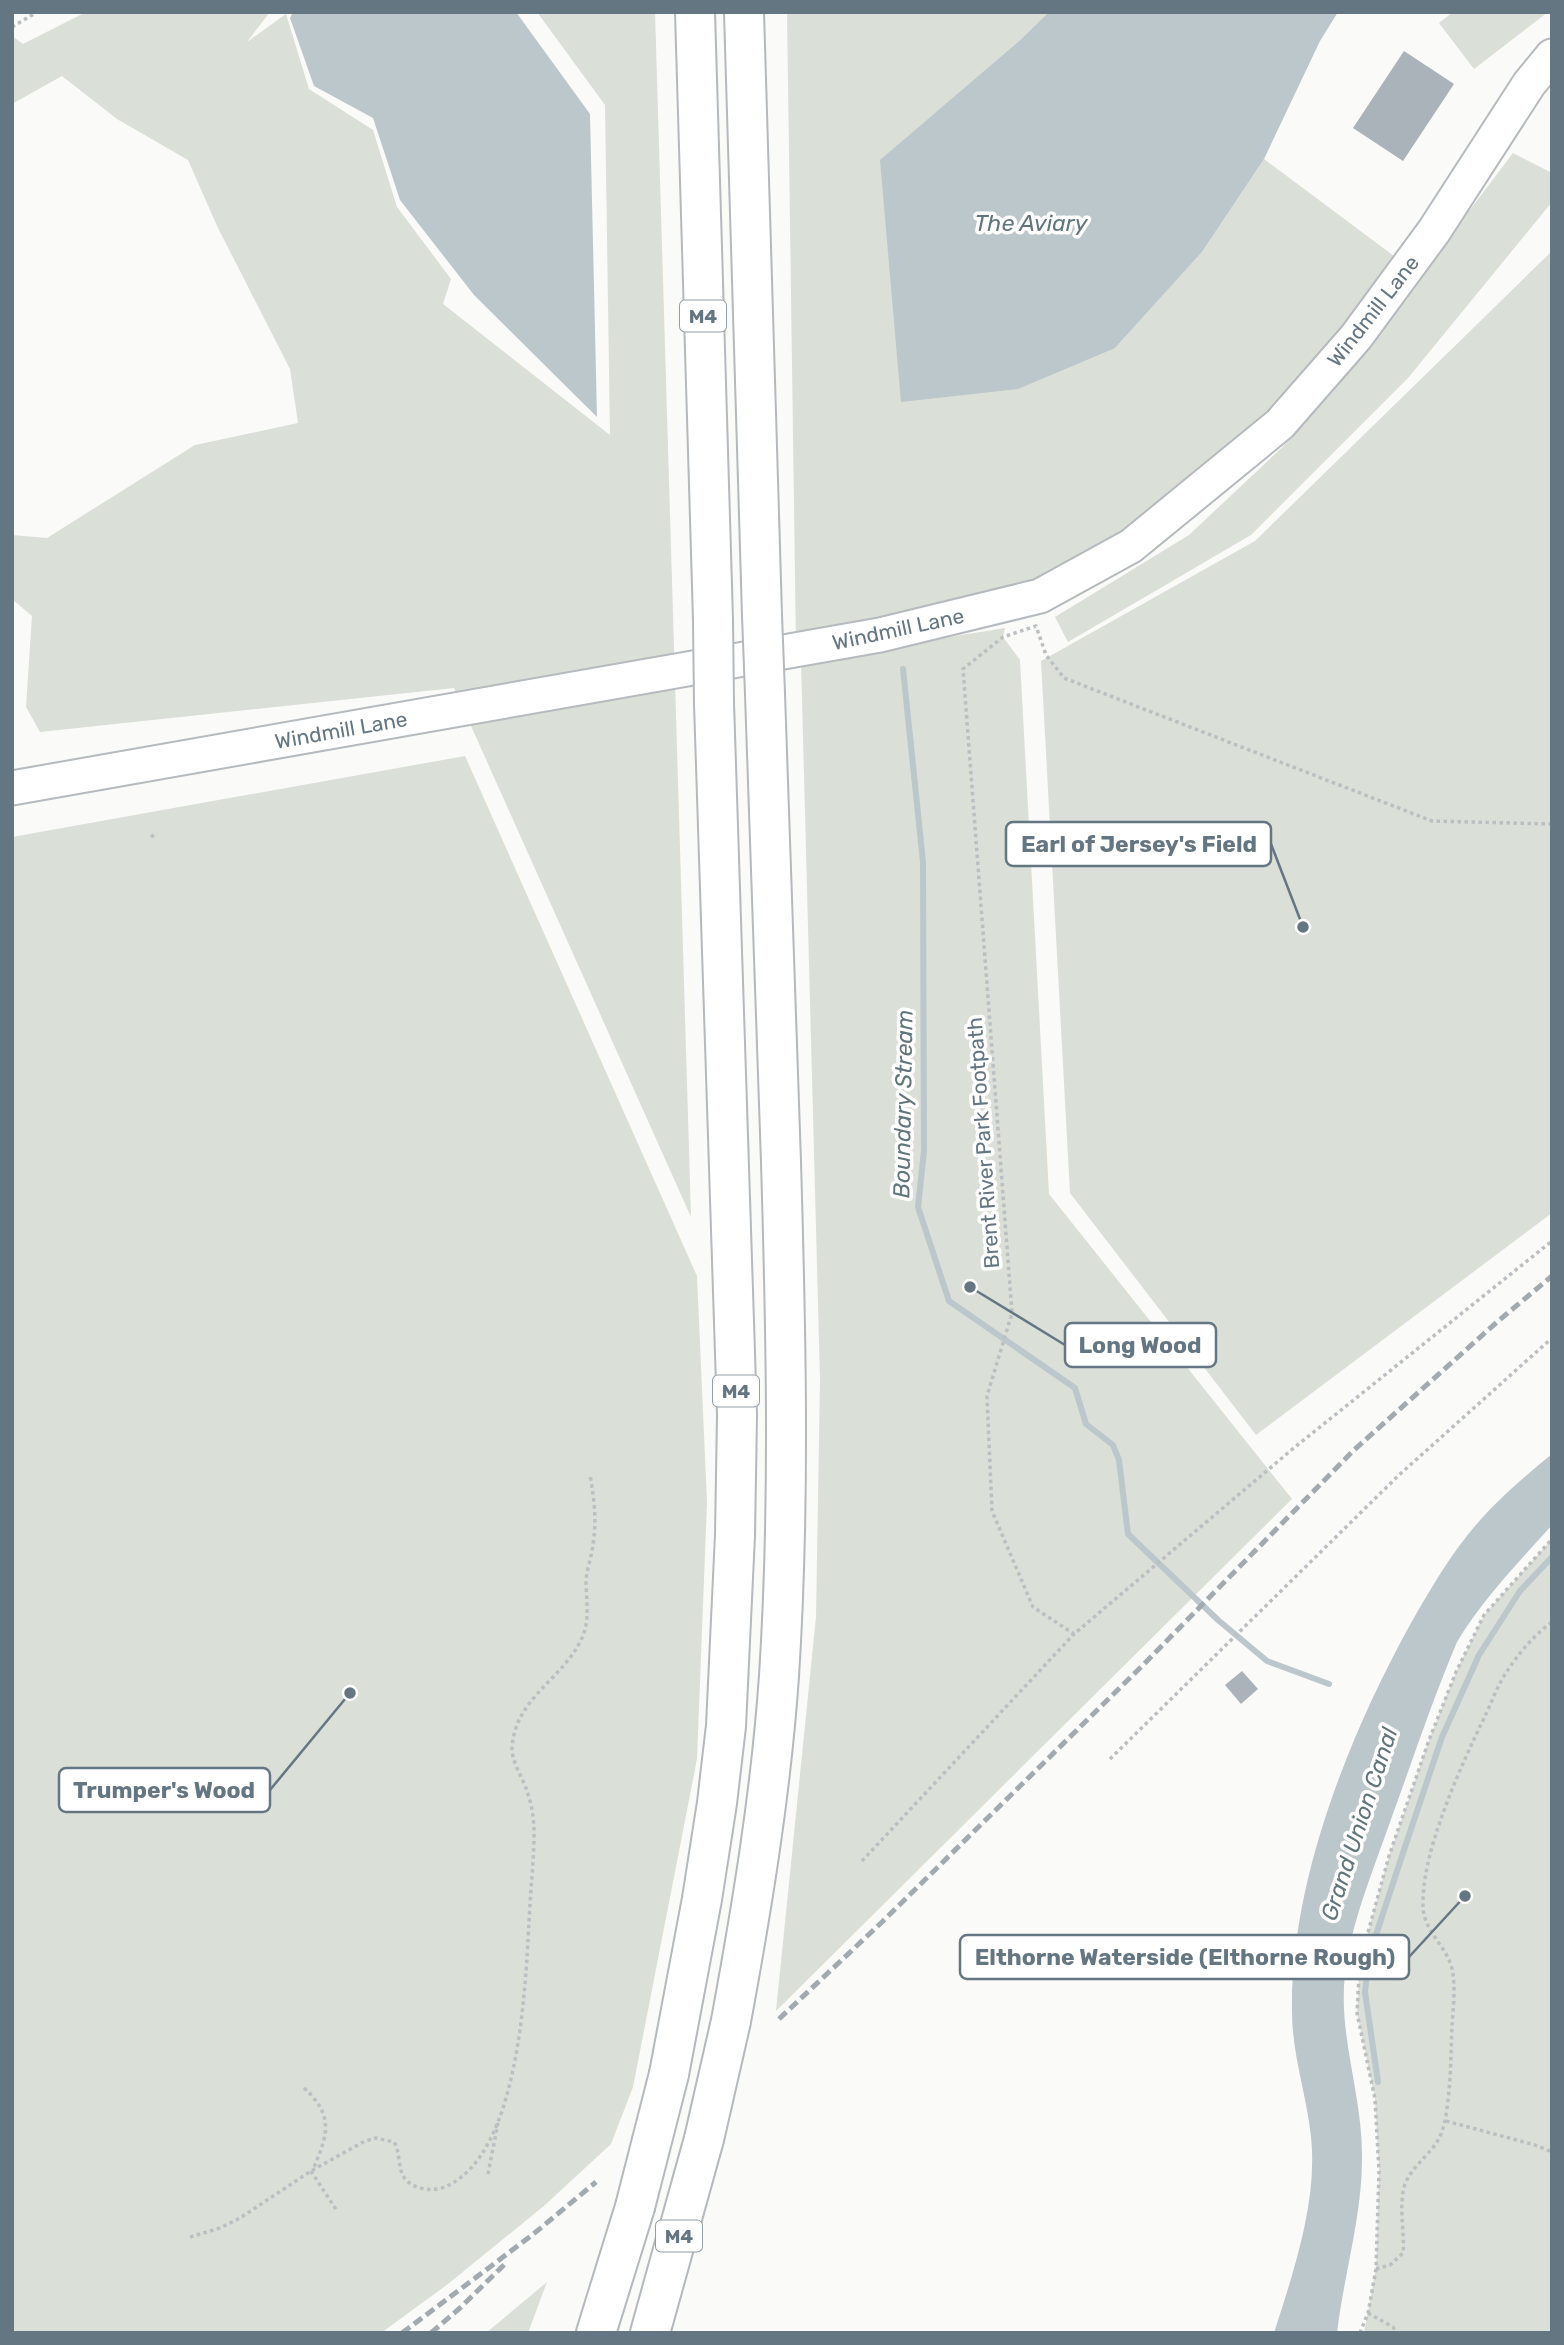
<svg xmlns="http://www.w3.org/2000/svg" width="1564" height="2345" font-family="Rubik,sans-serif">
<rect width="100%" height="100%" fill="#fafaf8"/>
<g fill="#dadfd7">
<path d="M86 12H270L247 42 286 14 309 89 373 130 397 207 451 279 443 304 610 435 605 105 537 12H655L691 1217 454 688 40 732 26 707 32 616 12 599V535L47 538 195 445 298 423 290 369 217 226 188 160 117 119 62 76 12 104V36L23 44Z"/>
<path d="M787 12H1049L1017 43 1115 348 1202 252 1264 159 1406 265 1274 422 1146 522 1034 587 796 646Z"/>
<path d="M1453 12H1548L1474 69 1439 23Z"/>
<path d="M1513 153 1552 173V202L1408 378 1251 535 1068 642 1055 617 1189 535 1291 439 1379 330Z"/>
<path d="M1552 251V1213L1256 1435 1070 1193 1041 661 1255 541Z"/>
<path d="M1005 628 1003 637 1020 660 1049 1194 1292 1499 776 2011 816 1617 820 1380 801 661Z"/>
<path d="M465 756 697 1276 707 1502 697 1759 633 2087 611 2144 545 2205 448 2284 381 2333H12V837Z"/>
<path d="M1552 1539V2333H1364L1376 2268 1379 2171 1375 2099 1357 2013 1359 1976 1367 1936 1389 1856 1429 1740 1456 1672 1484 1615Z"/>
<path d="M547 2282 528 2333H486Z"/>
</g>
<g fill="#bbc7cb">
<path d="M293 12H516L590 114 597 417 474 295 400 200 373 118 314 86 290 18Z"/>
<path d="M1049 12H1338L1320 41 1264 159 1202 252 1115 348 1018 389 901 402 880 160 1017 43Z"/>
<path d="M1552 1454V1525C1518 1563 1483 1599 1457 1642 1432 1701 1412 1762 1390 1822 1373 1871 1351 1923 1345 1974 1338 2035 1362 2094 1362 2154 1363 2214 1344 2273 1337 2333H1274C1293 2273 1318 2201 1311 2137 1307 2096 1292 2055 1292 2012 1290 1882 1349 1735 1411 1623 1430 1590 1450 1555 1475 1526 1497 1500 1525 1476 1552 1454Z"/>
</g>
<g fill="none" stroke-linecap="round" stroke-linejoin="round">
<g stroke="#bbc7cb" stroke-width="6">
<path d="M903 669 923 862 924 1151 918 1207 949 1301 1075 1388 1086 1424 1113 1445 1119 1460 1128 1534 1218 1620 1267 1661 1329 1684"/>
<path d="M1378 2082 1365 1992 1369 1956 1405 1847 1442 1737 1479 1655 1520 1591 1552 1557"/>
</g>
</g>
<g fill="#aab3b9">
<path d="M1404 51 1454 84 1403 161 1353 128Z"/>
<path d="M1242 1671 1258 1689 1241 1704 1225 1685Z"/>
</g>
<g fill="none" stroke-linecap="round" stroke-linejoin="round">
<defs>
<path id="major" d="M12 788 880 635 1040 596 1131 546 1280 424 1356 337 1434 231 1529 84 1552 56"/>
<g id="highway">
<path d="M695 12 713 620"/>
<path d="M744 12 762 615"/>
<path d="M731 2021C752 1907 771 1792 779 1676 790 1505 786 1333 781 1162 776 1006 770 850 765 694"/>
<path d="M669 2074 702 1899 717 1803 726 1726 735 1535 737 1415 714 703"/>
<path d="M596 2333 635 2207"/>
<path d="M650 2333 704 2139"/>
</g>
</defs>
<use href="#major" stroke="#b5babe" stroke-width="37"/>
<use href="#highway" stroke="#b4b9bd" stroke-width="42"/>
<g stroke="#bbbfc2" stroke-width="3.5" stroke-dasharray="3.5 3.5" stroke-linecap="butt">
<path d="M12 27 37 12"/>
<path d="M1552 824 1432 821 1064 678 1046 655 1036 626 1003 637 963 669 1012 1313 987 1396 992 1511 1033 1607 1074 1634 1295 1447 1552 1241"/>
<path d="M151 837 157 833"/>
<path d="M1110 1759 1399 1475 1552 1338"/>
<path d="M862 1861 1074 1634"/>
<path d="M304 2088C334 2115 328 2134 314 2167"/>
<path d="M1446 2121 1535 2145 1552 2152"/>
<path d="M311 2171 337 2211"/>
<path d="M488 2174 498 2123"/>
<path d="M190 2237 220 2228 240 2218 311 2171 365 2141 376 2138 394 2142C401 2153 397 2172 407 2181 417 2190 435 2192 447 2186 519 2153 525 1991 529 1923 530 1893 534 1863 534 1833 534 1819 532 1805 527 1791 523 1778 511 1761 512 1747 516 1698 560 1681 580 1642 591 1622 586 1602 586 1580 587 1568 592 1556 593 1544 597 1521 594 1498 590 1475"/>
<path d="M1376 2269 1390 2265 1403 2253C1405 2231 1398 2206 1405 2184 1412 2167 1427 2157 1437 2142 1446 2127 1447 2108 1449 2091 1451 2070 1451 2048 1452 2027 1453 2008 1456 1987 1452 1969 1447 1946 1424 1932 1423 1907 1421 1852 1461 1766 1485 1716 1492 1702 1497 1686 1506 1673 1518 1654 1534 1635 1552 1622"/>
<path d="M1368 2313 1393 2327 1397 2333"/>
<path d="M1360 2333 1368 2313 1376 2269 1379 2171 1375 2099 1357 2013 1359 1976 1367 1936 1389 1856 1429 1740 1456 1672 1484 1615 1552 1539"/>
</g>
<use href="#major" stroke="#fff" stroke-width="33"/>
<use href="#highway" stroke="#fff" stroke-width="38"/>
<g stroke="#a2aab0" stroke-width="5" stroke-dasharray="10 5" stroke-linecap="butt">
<path d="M779 2019 881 1923 1144 1664 1354 1450 1497 1322 1552 1276"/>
<path d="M402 2333 531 2236 596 2182"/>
<path d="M431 2333 460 2308 507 2262"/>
</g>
<defs>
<g id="highway-bridge">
<path d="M762 615 765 694"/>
<path d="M713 620 714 703"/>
<path d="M704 2139 731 2021"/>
<path d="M635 2207 669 2074"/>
</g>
</defs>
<use href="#highway-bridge" stroke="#b4b9bd" stroke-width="42" stroke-linecap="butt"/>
<use href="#highway-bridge" stroke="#fff" stroke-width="38"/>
</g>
<g text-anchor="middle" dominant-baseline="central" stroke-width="7" stroke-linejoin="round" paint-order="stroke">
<g fill="#fff" stroke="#939fa8" stroke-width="2">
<rect x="680" y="300.5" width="46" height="31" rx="5"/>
<rect x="713" y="1375.5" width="46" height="31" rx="5"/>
<rect x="656" y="2220.5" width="46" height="31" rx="5"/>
</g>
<g font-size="19" font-weight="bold" fill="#657683">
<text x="703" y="316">M4</text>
<text x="736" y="1391">M4</text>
<text x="679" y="2236">M4</text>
</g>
<g font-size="21" fill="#657683" stroke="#fff">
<text transform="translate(1373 311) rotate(-52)">Windmill Lane</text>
<text transform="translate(898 629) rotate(-12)">Windmill Lane</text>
<text transform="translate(341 730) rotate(-10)">Windmill Lane</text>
<text transform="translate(983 1143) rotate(-94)">Brent River Park Footpath</text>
</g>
<g font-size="23" font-style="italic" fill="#60757c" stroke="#fff">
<text x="1031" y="223">The Aviary</text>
<text transform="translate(903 1104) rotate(-89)">Boundary Stream</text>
<text transform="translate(1359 1824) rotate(-72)">Grand Union Canal</text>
</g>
</g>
<path fill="none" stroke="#657683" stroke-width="2.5" d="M1303 927L1271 844M970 1287L1065 1345M350 1693L270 1790M1465 1896L1409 1957"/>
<g fill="#657683" stroke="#fff" stroke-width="2.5">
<circle cx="1303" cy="927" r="7"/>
<circle cx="970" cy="1287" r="7"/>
<circle cx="350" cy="1693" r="7"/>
<circle cx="1465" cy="1896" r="7"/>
</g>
<g fill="#fff" stroke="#657683" stroke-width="2.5">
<rect x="1006" y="822" width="265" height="44" rx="7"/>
<rect x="1065" y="1323" width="151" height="44" rx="7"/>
<rect x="59" y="1768" width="211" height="44" rx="7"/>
<rect x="960" y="1935" width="449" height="44" rx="7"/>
</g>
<g font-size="23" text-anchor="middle" font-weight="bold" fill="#657683">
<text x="1139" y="852">Earl of Jersey's Field</text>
<text x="1140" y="1353">Long Wood</text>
<text x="164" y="1798">Trumper's Wood</text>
<text x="1185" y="1965">Elthorne Waterside (Elthorne Rough)</text>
</g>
<rect width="1564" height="2345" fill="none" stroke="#657683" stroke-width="28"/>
</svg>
